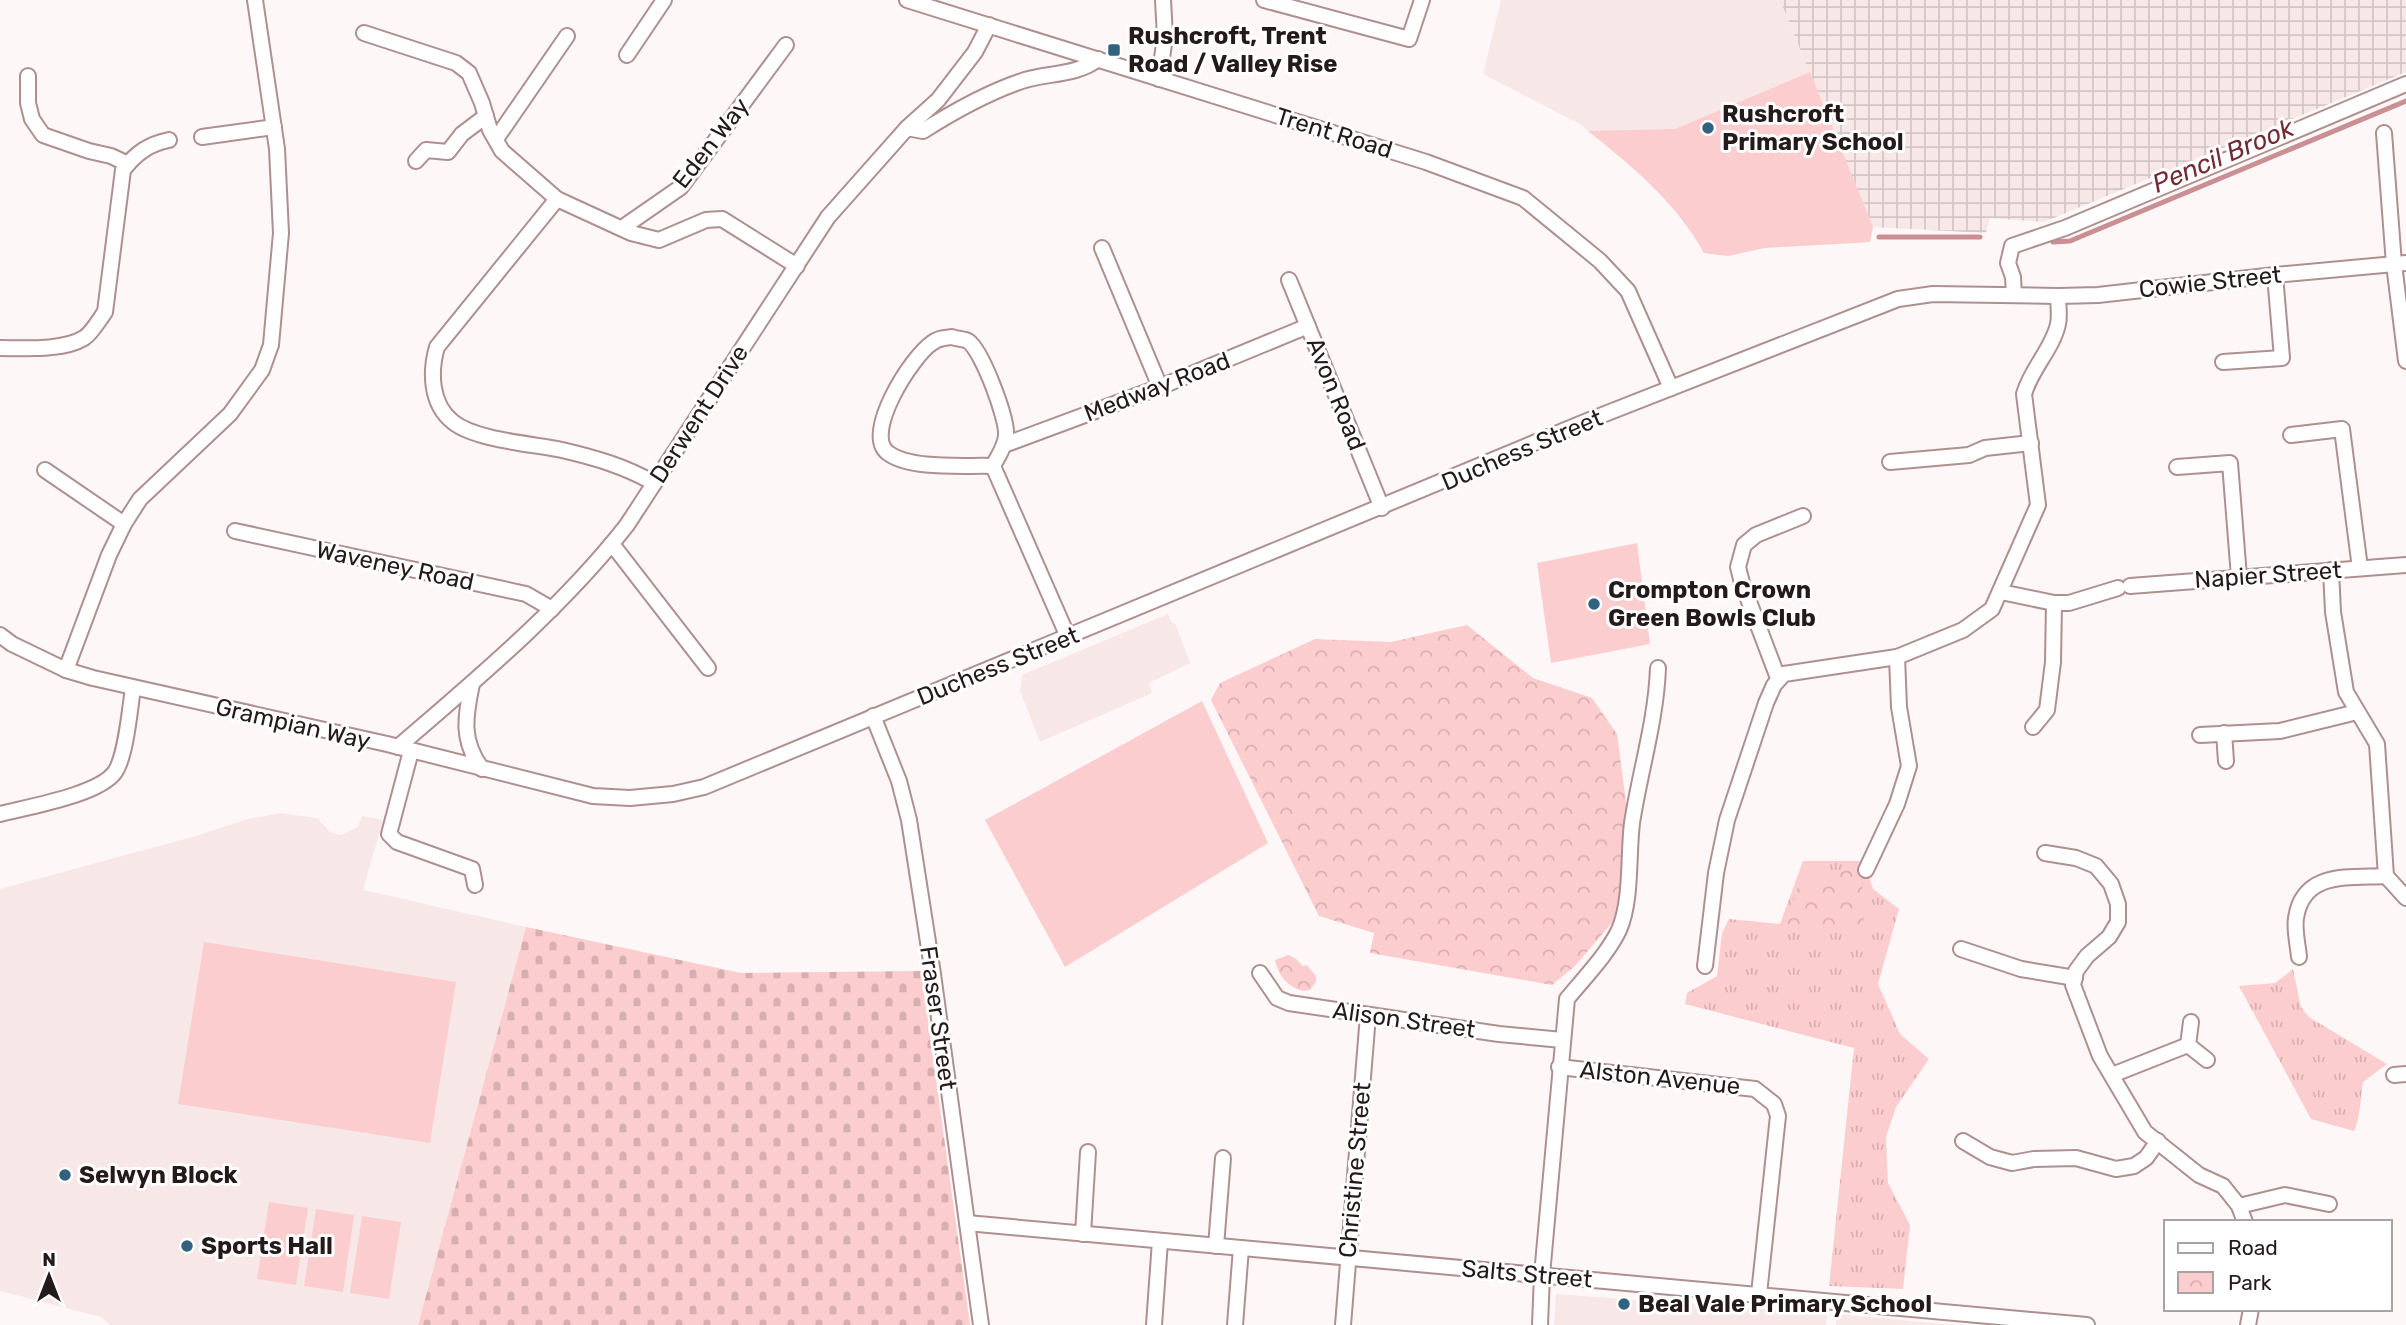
<svg xmlns="http://www.w3.org/2000/svg" width="2406" height="1325" font-family="Rubik,sans-serif">
<defs>
<pattern id="industrial-grid" width="8" height="8" patternUnits="userSpaceOnUse" patternTransform="scale(1.75)"><rect width="8" height="8" fill="#f8e7e7"/><path d="M0 4h8M4 0v8" fill="none" stroke="#d4c6c6"/></pattern>
<pattern id="grass-tufts" width="24" height="20" patternUnits="userSpaceOnUse" patternTransform="scale(1.75)"><rect width="24" height="20" fill="#fccdce"/><path d="M3 7l-1-3M5 7V3M7 7l1-3M15 17l-1-3M17 17v-4M19 17l1-3" fill="none" stroke="#d8afb0"/></pattern>
<pattern id="cemetery-stones" width="16" height="16" patternUnits="userSpaceOnUse" patternTransform="scale(1.75)"><rect width="16" height="16" fill="#fccdce"/><path d="M2 7V4a2 2 0 0 1 4 0v3zM10 15v-3a2 2 0 0 1 4 0v3z" fill="#d8afb0"/></pattern>
<pattern id="park-crowns" width="20" height="18" patternUnits="userSpaceOnUse" patternTransform="scale(1.75)"><rect width="20" height="18" fill="#fccdce"/><path d="M2 6a3 3 0 1 1 6 0M12 15a3 3 0 1 1 6 0" fill="none" stroke="#d8afb0"/></pattern>
</defs>
<rect width="100%" height="100%" fill="#fef7f7"/>
<g fill="#f8e7e7">
<path d="M1501 0H1780L1873 227 1870 242 1764 248 1728 256 1704 253 1691 230 1674 207 1631 166 1580 124 1483 74Z"/>
<path d="M1168 614 1172 623H1175L1190 663 1149 683 1152 693 1040 742 1020 691 1022 675Z"/>
<path d="M280 813 317 818 330 832 341 835 358 827 362 816 383 820 363 890 526 927 418 1325H110L101 1317 0 1291V889L196 836 248 819Z"/>
<path d="M1556 1294 1827 1314 1826 1325H1554Z"/>
<path d="M1836 1314 1953 1325H1836Z"/>
</g>
<path fill="url(#industrial-grid)" d="M1780 0H2406V72L2044 222 1990 218 1986 233 1873 227Z"/>
<g fill="url(#grass-tufts)">
<path d="M1803 861H1864L1873 889 1899 909 1878 984 1900 1034 1929 1059 1896 1107 1886 1137 1888 1183 1910 1225 1903 1289 1829 1286 1854 1048 1685 1004 1687 993 1717 976 1722 933 1729 919 1780 924Z"/>
<path d="M2293 969 2301 1007 2309 1017 2387 1064 2363 1082C2360 1099 2361 1115 2354 1131L2311 1119 2239 986 2275 983Z"/>
</g>
<path fill="url(#cemetery-stones)" d="M526 927 741 973 921 971 970 1325H418Z"/>
<g fill="url(#park-crowns)">
<path d="M1467 625 1533 678 1592 698 1617 734 1627 809 1617 917 1575 966 1552 985 1370 953 1374 933 1319 916 1211 700 1220 683 1315 639 1391 642Z"/>
<path d="M1861 865 1864 919 1863 927 1796 931 1783 927 1799 884Z"/>
<path d="M1288 955 1295 958 1303 966 1307 965 1316 976V982L1310 990 1303 991C1287 986 1279 977 1275 960Z"/>
</g>
<g fill="#fccdce">
<path d="M1810 72 1873 227 1870 242 1764 248 1728 256 1704 253C1676 202 1633 167 1588 131L1675 129Z"/>
<path d="M1637 543 1650 644 1551 663 1537 563Z"/>
<path d="M1202 701 1268 843 1065 967 985 820Z"/>
<path d="M204 942 456 982 430 1143 178 1104Z"/>
<path d="M269 1202 308 1208 296 1285 257 1279Z"/>
<path d="M316 1209 354 1215 343 1292 304 1286Z"/>
<path d="M362 1216 401 1222 389 1299 350 1293Z"/>
</g>
<g fill="none" stroke-linecap="round" stroke-linejoin="round">
<g stroke="#c98f92" stroke-width="5">
<path d="M1879 237H1980"/>
<path d="M2053 242 2070 241 2406 101"/>
</g>
<defs>
<g id="minor">
<path d="M907 0 1426 162 1523 198 1600 261 1628 291 1671 388"/>
<path d="M1264 0 1409 39 1422 0"/>
<path d="M364 33 456 63 469 73 482 103 490 130 502 151 557 199 631 233 659 240 706 220 722 219 797 266"/>
<path d="M627 55 664 0"/>
<path d="M28 76V103L32 119 43 135 89 151 111 156 128 164"/>
<path d="M1159 79 1165 37 1163 0"/>
<path d="M907 128 923 131C956 110 988 92 1025 80 1049 73 1078 75 1098 59"/>
<path d="M2384 133 2394 264 2406 361"/>
<path d="M202 137 274 127"/>
<path d="M496 139 567 36"/>
<path d="M416 161 426 150 448 152 462 134 486 116"/>
<path d="M557 199 437 347C430 371 430 404 453 422 475 440 533 444 562 450 596 458 624 466 654 483"/>
<path d="M622 228 681 187 786 45"/>
<path d="M1102 248 1160 387"/>
<path d="M1289 280 1382 508"/>
<path d="M2014 295 2013 277 2008 263 2012 246 2065 228 2406 84"/>
<path d="M952 337C957 339 964 339 968 341 982 350 1008 420 1006 436 1005 447 998 456 993 466 965 465 911 470 888 453 862 434 912 356 932 343 938 338 944 338 952 337Z"/>
<path d="M0 348C23 348 63 351 84 338 92 333 99 320 105 312L123 170C136 153 149 144 169 140"/>
<path d="M2223 362 2282 358 2275 275"/>
<path d="M2291 435 2342 429 2360 568"/>
<path d="M1004 445 1160 387 1308 326"/>
<path d="M1890 462 1969 455 1985 448 2031 443"/>
<path d="M993 466 1068 637"/>
<path d="M2177 467 2230 463 2239 577"/>
<path d="M45 470 124 524"/>
<path d="M235 531 526 594 552 609"/>
<path d="M612 544 708 668"/>
<path d="M2331 570 2333 612 2346 692 2377 744 2386 876"/>
<path d="M2130 586 2406 565"/>
<path d="M2001 592 2054 603H2069L2118 588"/>
<path d="M0 635 12 644 66 670 93 678 387 744 593 796 630 798 673 794 704 787 1587 421 1898 299 1933 294 2058 296 2098 295 2275 275 2406 263"/>
<path d="M66 670 109 555 124 524 140 499 230 414 262 370 271 345 281 233 277 149 255 0"/>
<path d="M1778 678 1742 583 1738 567 1744 545 1756 535 1803 516"/>
<path d="M472 684C465 717 461 741 482 769"/>
<path d="M873 716 899 781 909 820 933 974 981 1325"/>
<path d="M2033 727 2047 710 2053 662 2054 603"/>
<path d="M2224 733 2226 761"/>
<path d="M2200 735 2280 731 2357 712"/>
<path d="M398 747C478 678 561 609 627 525L828 217 907 128 938 100 975 52 989 25"/>
<path d="M411 751 389 834 397 842 472 869 475 885"/>
<path d="M0 814C27 807 99 795 115 772 126 756 130 708 133 688"/>
<path d="M2045 853 2076 858 2096 866 2111 884 2118 904V922L2109 937 2087 956 2076 971 2073 985 2100 1056 2145 1132 2199 1175 2223 1186 2239 1206 2245 1222"/>
<path d="M1866 870 1897 804 1909 766 1899 707 1897 657"/>
<path d="M2386 876 2406 898"/>
<path d="M1961 949 2021 969 2075 978"/>
<path d="M2299 957C2298 945 2294 930 2296 918 2303 871 2348 878 2386 876"/>
<path d="M1705 966 1716 873 1727 820 1766 703 1774 685 1784 674 1897 657 1963 630 1992 609 2038 505 2024 394C2031 369 2053 348 2058 324 2060 316 2058 305 2058 296"/>
<path d="M1260 973 1277 998 1289 1003 1499 1034 1562 1040"/>
<path d="M2191 1022 2188 1045 2207 1060"/>
<path d="M1559 1067 1755 1089 1774 1104 1778 1116 1759 1294"/>
<path d="M2112 1075 2188 1045"/>
<path d="M2394 1075 2406 1074"/>
<path d="M1963 1141 1990 1157 2012 1163 2034 1159 2076 1158 2116 1169 2134 1166 2146 1158 2158 1141"/>
<path d="M2239 1206 2285 1195 2329 1204"/>
<path d="M967 1223 2087 1325"/>
<path d="M1083 1234 1088 1152"/>
<path d="M1216 1246 1223 1158"/>
<path d="M1154 1325 1160 1241"/>
<path d="M1235 1325 1241 1248"/>
<path d="M1343 1325 1368 1015"/>
<path d="M1540 1325 1542 1275 1567 999C1584 978 1607 955 1619 930 1632 901 1628 854 1632 823 1640 771 1656 721 1658 668"/>
<path d="M2248 1325 2251 1309"/>
</g>
</defs>
<use href="#minor" stroke="#ae9091" stroke-width="18"/>
<use href="#minor" stroke="#fff" stroke-width="14"/>
</g>
<g fill="#326280" stroke="#fff" stroke-width="2.5">
<rect x="1107" y="43" width="14" height="14" rx="3.5"/>
<circle cx="1708" cy="128" r="7"/>
<circle cx="1594" cy="604" r="7"/>
<circle cx="65" cy="1175" r="7"/>
<circle cx="187" cy="1246" r="7"/>
<circle cx="1624" cy="1304" r="7"/>
</g>
<g text-anchor="middle" dominant-baseline="central" stroke-width="6" stroke-linejoin="round" paint-order="stroke">
<g font-size="24" font-weight="bold" fill="#251a1b" stroke="#fff" text-anchor="start">
<text x="1128" y="36">Rushcroft, Trent<tspan x="1128" dy="28">Road / Valley Rise</tspan></text>
<text x="1722" y="114">Rushcroft<tspan x="1722" dy="28">Primary School</tspan></text>
<text x="1608" y="590">Crompton Crown<tspan x="1608" dy="28">Green Bowls Club</tspan></text>
<text x="79" y="1175">Selwyn Block</text>
<text x="201" y="1246">Sports Hall</text>
<text x="1638" y="1304">Beal Vale Primary School</text>
</g>
<g font-size="24" fill="#251a1b" stroke="#fff">
<text transform="translate(1334 133) rotate(17)">Trent Road</text>
<text transform="translate(711 143) rotate(-52)">Eden Way</text>
<text transform="translate(2210 282) rotate(-6)">Cowie Street</text>
<text transform="translate(1157 387) rotate(-21)">Medway Road</text>
<text transform="translate(1336 394) rotate(68)">Avon Road</text>
<text transform="translate(699 414) rotate(-57)">Derwent Drive</text>
<text transform="translate(1522 450) rotate(-23)">Duchess Street</text>
<text transform="translate(395 566) rotate(12)">Waveney Road</text>
<text transform="translate(2268 575) rotate(-4)">Napier Street</text>
<text transform="translate(998 666) rotate(-22)">Duchess Street</text>
<text transform="translate(293 724) rotate(13)">Grampian Way</text>
<text transform="translate(938 1018) rotate(82)">Fraser Street</text>
<text transform="translate(1404 1020) rotate(8)">Alison Street</text>
<text transform="translate(1660 1078) rotate(6)">Alston Avenue</text>
<text transform="translate(1355 1170) rotate(-85)">Christine Street</text>
<text transform="translate(1527 1274) rotate(5)">Salts Street</text>
</g>
<g font-size="26" font-style="italic" fill="#732c34" stroke="#fff">
<text transform="translate(2223 156) rotate(-23)">Pencil Brook</text>
</g>
</g>
<rect x="2164" y="1220" width="228" height="91" fill="#ffffff" stroke="#a8a3a4" stroke-width="2"/>
<rect x="2178" y="1243" width="35" height="10" fill="#ffffff" stroke="#a8a3a4" stroke-width="2"/>
<text x="2228" y="1255" font-size="21" fill="#251a1b">Road</text>
<rect x="2178" y="1272" width="35" height="21" fill="url(#park-crowns)" stroke="#a8a3a4" stroke-width="2"/>
<text x="2228" y="1290" font-size="21" fill="#251a1b">Park</text>
<g transform="translate(49 1276)" stroke="#ffffff" stroke-width="5" paint-order="stroke">
<path d="M0-5L12 26L0 18L-12 26Z" fill="#251a1b"/>
<text y="-10" font-size="19" font-weight="bold" text-anchor="middle" fill="#251a1b">N</text>
</g>
</svg>
